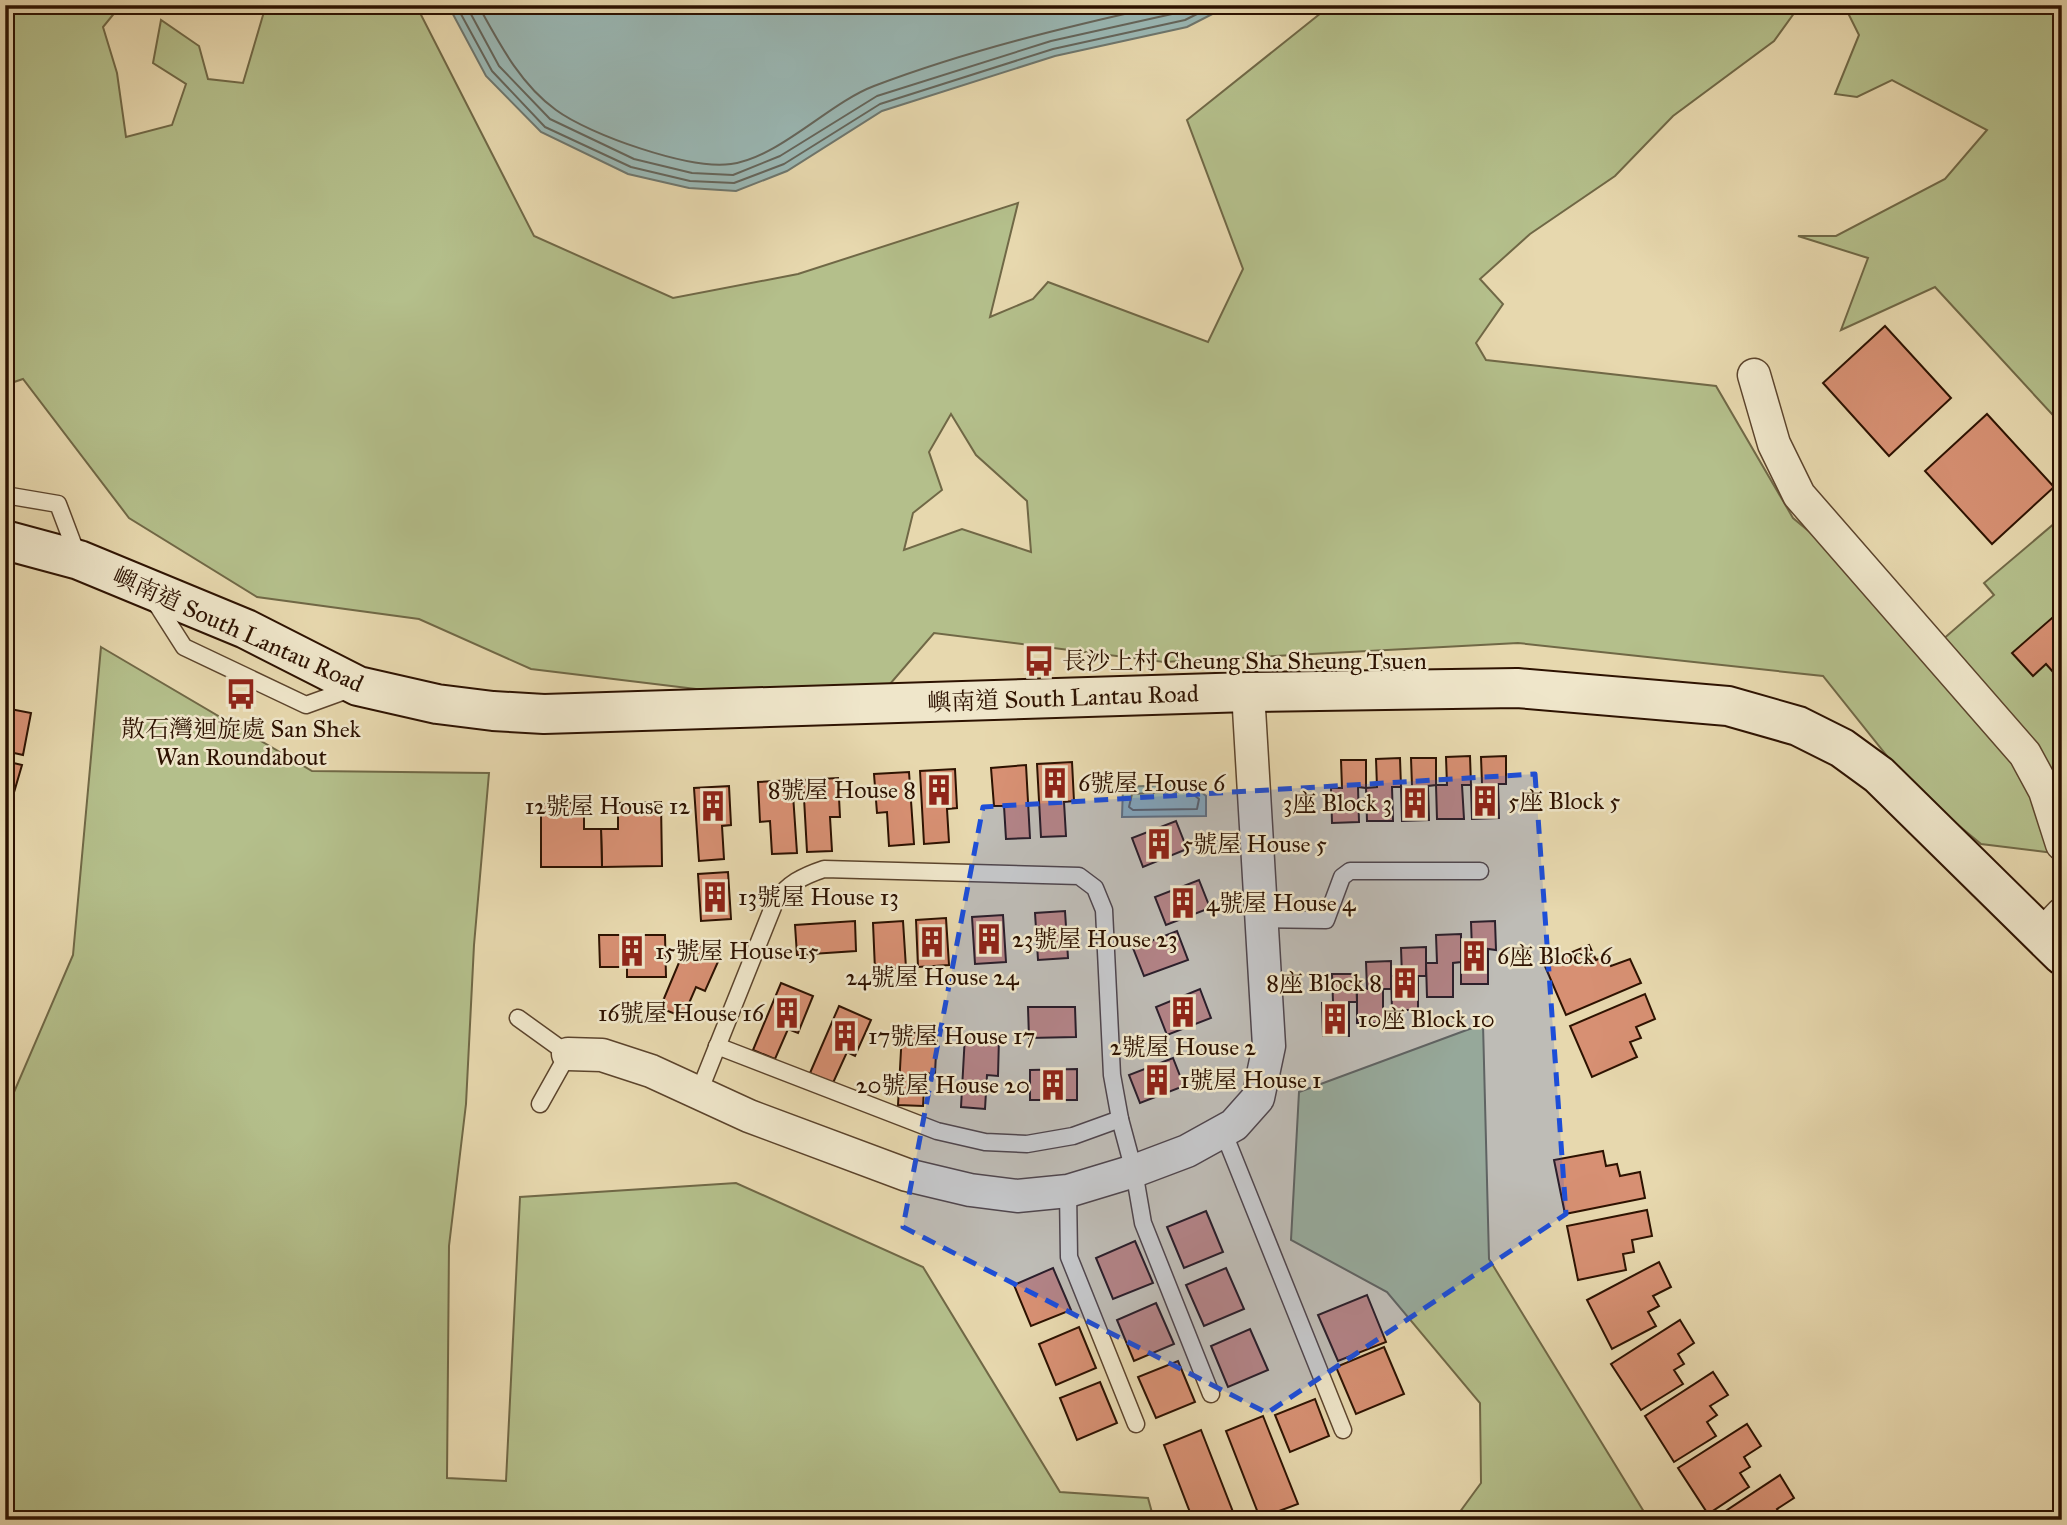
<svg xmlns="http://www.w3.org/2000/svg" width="2067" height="1525" font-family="'IM FELL Great Primer','Noto Serif TC',serif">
<rect width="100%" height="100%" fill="#e7d8ae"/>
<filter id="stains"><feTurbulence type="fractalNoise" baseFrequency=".00286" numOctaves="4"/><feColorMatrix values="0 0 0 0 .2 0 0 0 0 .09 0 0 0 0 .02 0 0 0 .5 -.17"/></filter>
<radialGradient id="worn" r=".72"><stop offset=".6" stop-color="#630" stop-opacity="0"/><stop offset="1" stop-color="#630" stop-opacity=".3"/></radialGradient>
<g fill="#b4bf8b" stroke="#706846" stroke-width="2" fill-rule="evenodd">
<path d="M5 5H121L103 27 117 73 126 137 172 125 186 84 153 63 161 20 199 46 208 79 243 83 266 5H416L534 236 673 298 798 274 1018 203 990 317 1033 299 1048 282 1208 342 1243 269 1187 120 1331 5H1800L1774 41 1673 116 1615 176 1530 234 1480 279 1503 304 1476 343 1486 360 1716 386 1793 518 1941 641 1994 595 1984 583 2062 517V854L1981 844 1911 786 1823 676 1518 643 1164 662 934 633 890 684 729 693 531 669 419 619 257 597 129 518 23 379 5 385ZM951 414 976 455 1027 501 1031 552 962 529 904 550 913 513 942 490 929 452Z"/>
<path d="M1844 5H2062V107L2054 121 2062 178V425L1935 287 1841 330 1868 258 1798 236H1836L1945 179 1987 130 1892 80 1857 97 1835 94 1859 35Z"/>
<path d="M101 647 312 771 489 773 474 945 466 1104 449 1246 447 1478 506 1481 520 1197 736 1183 923 1267 1060 1492 1148 1498 1154 1520H5V1113L73 955Z"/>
<path d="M1483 1024 1489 1259 1649 1520H1454L1481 1483 1480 1403 1387 1292 1291 1240 1299 1092Z"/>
</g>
<g fill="#9ab8b5" stroke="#6e766d" stroke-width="2">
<path d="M448 5H1230L1187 27 1055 56 882 111 787 171 736 191 689 188 628 174 541 132 486 76Z"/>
<path d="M1192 784 1206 796V816L1122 817 1123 787Z"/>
</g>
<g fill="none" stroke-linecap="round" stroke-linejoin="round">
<g stroke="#64655b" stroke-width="2">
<path d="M456 5 492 71 545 127 631 167 690 181 734 183 784 164 880 104 1053 49 1185 20 1215 5"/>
<path d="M466 5 499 66 550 119 634 159 692 173 733 175 780 156 877 96 1051 41 1181 12 1195 5"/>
<path d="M478 5C499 43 520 84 556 110 590 135 690 170 731 164 780 157 829 103 874 86 969 50 1066 27 1164 5"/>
<path d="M1189 791 1199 799 1197 809 1133 810 1129 807 1132 794Z"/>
</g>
</g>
<g fill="#d79073" stroke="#2d1201" stroke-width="2">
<path d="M1885 326 1951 398 1889 456 1823 383Z"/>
<path d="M1987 414 2054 487 1992 544 1925 471Z"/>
<path d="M2060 611 2062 613V682L2046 664 2033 676 2012 653Z"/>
<path d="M5 708 31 713 23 755 5 751Z"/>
<path d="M1470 756 1471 785H1462L1464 819H1437L1436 785H1447L1446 757Z"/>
<path d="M1506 756V784H1498L1499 818 1472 819 1471 785 1482 784 1481 757Z"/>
<path d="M1400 758 1401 787H1392L1393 821H1367L1366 788 1377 787 1376 759Z"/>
<path d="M1411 758H1436V785L1428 786 1429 820 1402 821 1401 787 1412 786Z"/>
<path d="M1341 760H1366V788L1358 787 1359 822 1332 823 1331 788H1342Z"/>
<path d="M5 761 22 765 10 806 5 805Z"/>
<path d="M1072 762 1074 801 1064 802 1066 836 1041 837 1037 764Z"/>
<path d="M1026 765 1030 838 1006 839 1004 806H994L991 768Z"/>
<path d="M955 769 957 808 947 809 949 842 924 844 920 771Z"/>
<path d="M909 772 914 844 889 846 887 812 877 813 874 774Z"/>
<path d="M838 778 840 817H830L832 851 807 852 803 780Z"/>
<path d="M792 780 797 853 772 854 770 821 760 822 758 782Z"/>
<path d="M729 786 731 825 722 826 724 859 699 861 694 788Z"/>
<path d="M661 802 662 866 602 867 601 829H618V803Z"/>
<path d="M584 803V829H601L602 867H541V804Z"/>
<path d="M1176 821 1187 849 1143 867 1132 838Z"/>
<path d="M728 872 731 919 701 921 698 874Z"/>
<path d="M1199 880 1210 908 1166 925 1155 897Z"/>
<path d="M1065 911 1068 958 1038 960 1035 913Z"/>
<path d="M1003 915 1006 962 975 964 972 917Z"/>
<path d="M946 918 949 965 918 967 916 920Z"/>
<path d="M855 921 856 951 797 955 795 925Z"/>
<path d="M903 921 906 968 875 970 873 923Z"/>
<path d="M1495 921 1496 950 1488 949V984H1461V950H1472L1471 922Z"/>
<path d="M1177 931 1188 960 1144 976 1133 948Z"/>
<path d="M1461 934V962L1453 963V997H1427L1426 963H1437L1436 935Z"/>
<path d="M599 935H665L666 977H627V967H600Z"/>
<path d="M688 941 721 955 705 991 696 987 683 1017 660 1008Z"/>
<path d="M1589 945 1596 960 1607 956 1611 966 1630 959 1641 983 1566 1015 1544 964Z"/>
<path d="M1426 947V976H1418V1010H1392L1391 976H1402L1401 948Z"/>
<path d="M1391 961V989H1383V1023H1357V989H1367L1366 962Z"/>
<path d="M1332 974H1356L1357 1002H1349V1036H1323L1322 1003 1333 1002Z"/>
<path d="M781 983 813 996 798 1033 788 1029 775 1059 753 1050Z"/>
<path d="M1200 989 1211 1018 1167 1035 1156 1007Z"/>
<path d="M1645 994 1655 1019 1636 1027 1641 1038 1630 1042 1637 1057 1592 1077 1570 1026Z"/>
<path d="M839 1006 871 1020 855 1056 847 1052 833 1083 810 1073Z"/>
<path d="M1028 1007H1075L1076 1037 1029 1038Z"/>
<path d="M902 1032 937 1034 935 1074 925 1073 923 1106 898 1105Z"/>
<path d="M965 1035 999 1037 998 1076 987 1075 985 1109 961 1107Z"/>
<path d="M1173 1058 1184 1086 1140 1103 1129 1075Z"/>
<path d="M1077 1069V1100H1030V1070Z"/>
<path d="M1603 1151 1606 1166 1617 1164 1620 1176 1640 1172 1645 1198 1565 1214 1554 1160Z"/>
<path d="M1647 1210 1652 1236 1632 1240 1634 1252 1623 1254 1626 1270 1578 1280 1567 1226Z"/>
<path d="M1206 1211 1223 1252 1184 1268 1167 1227Z"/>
<path d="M1135 1241 1153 1283 1113 1299 1096 1258Z"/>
<path d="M1659 1262 1671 1287 1653 1296 1659 1306 1648 1312 1656 1326 1612 1349 1587 1300Z"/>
<path d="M1053 1268 1071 1310 1031 1326 1014 1285Z"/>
<path d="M1226 1268 1244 1309 1204 1326 1186 1285Z"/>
<path d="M1367 1295 1386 1342 1338 1361 1318 1315Z"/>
<path d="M1156 1303 1174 1344 1134 1361 1117 1320Z"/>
<path d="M1680 1320 1694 1343 1678 1354 1684 1364 1674 1370 1683 1384 1641 1410 1611 1364Z"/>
<path d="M1079 1327 1096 1368 1056 1385 1039 1344Z"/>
<path d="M1250 1329 1268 1370 1228 1387 1211 1346Z"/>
<path d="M1384 1347 1404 1394 1356 1414 1336 1367Z"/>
<path d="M1178 1361 1195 1402 1156 1418 1138 1377Z"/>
<path d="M1713 1372 1728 1395 1710 1406 1717 1415 1707 1422 1716 1436 1674 1462 1645 1416Z"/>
<path d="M1100 1382 1117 1423 1077 1440 1060 1398Z"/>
<path d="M1315 1399 1329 1436 1290 1452 1275 1415Z"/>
<path d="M1263 1416 1298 1504 1260 1518 1226 1431Z"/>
<path d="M1747 1424 1761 1446 1744 1457 1750 1467 1740 1473 1749 1487 1708 1514 1678 1468Z"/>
<path d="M1201 1430 1235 1517 1228 1520H1193L1164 1445Z"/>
<path d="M1780 1475 1794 1498 1777 1509 1783 1519 1712 1520Z"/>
</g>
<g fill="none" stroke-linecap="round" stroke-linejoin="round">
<defs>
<g id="lane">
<path d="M5 495 58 504 78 557"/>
<path d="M154 600 184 647 306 705 353 688"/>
<path d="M1262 919 1326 920 1342 877 1350 871H1480"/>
<path d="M518 1018 568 1054 540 1104"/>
<path d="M717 1046 937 1131 985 1142 1027 1144 1073 1136 1120 1119"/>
<path d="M699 1092 775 902C787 884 803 876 824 869L1079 876 1095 888 1104 910 1112 1075 1120 1119 1134 1171 1143 1223 1211 1394"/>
<path d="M1223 1131 1343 1430"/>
<path d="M1068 1191 1069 1257 1136 1424"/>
</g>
<g id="street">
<path d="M1754 375 1774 444 1799 495 2025 754 2045 791 2062 844"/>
<path d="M2041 936 2062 914"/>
<path d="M568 1054 602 1055 651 1071 749 1116 907 1175 970 1190 1017 1196 1068 1191 1134 1171 1187 1151 1234 1125 1258 1098 1269 1046 1248 692"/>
</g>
<path id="secondary" d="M5 540 79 560 246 629 358 686 437 704 493 711 544 714 1248 692 1517 688 1728 706 1798 726 1842 748 1879 775 2062 955"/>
</defs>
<use href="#lane" stroke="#5c442c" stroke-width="19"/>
<use href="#street" stroke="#5c442c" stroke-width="35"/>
<use href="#secondary" stroke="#2d1201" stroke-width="42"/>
<use href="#lane" stroke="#efe6ca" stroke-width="16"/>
<use href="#street" stroke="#efe6ca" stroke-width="32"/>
<use href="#secondary" stroke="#efe6ca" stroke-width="38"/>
</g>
<path fill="#1d4ed8" fill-opacity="0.2" stroke="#1d4ed8" stroke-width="5" stroke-dasharray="14 9" stroke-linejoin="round" d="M1535 774 1566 1214 1267 1413 903 1227 983 807Z"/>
<defs>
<symbol id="bus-bare" viewBox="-9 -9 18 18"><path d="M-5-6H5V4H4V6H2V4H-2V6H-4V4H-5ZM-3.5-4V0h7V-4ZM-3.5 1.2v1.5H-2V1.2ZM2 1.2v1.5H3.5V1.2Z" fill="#8f2418" stroke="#efe6ca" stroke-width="2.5" paint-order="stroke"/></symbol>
<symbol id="building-bare" viewBox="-9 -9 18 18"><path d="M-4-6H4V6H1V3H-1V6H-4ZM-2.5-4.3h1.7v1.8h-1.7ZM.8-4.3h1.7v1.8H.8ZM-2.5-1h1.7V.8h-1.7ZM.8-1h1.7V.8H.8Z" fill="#8f2418" stroke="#efe6ca" stroke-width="2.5" paint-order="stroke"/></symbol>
</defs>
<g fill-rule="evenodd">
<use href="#bus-bare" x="1017" y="639" width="44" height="44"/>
<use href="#bus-bare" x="219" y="672" width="44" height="44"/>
<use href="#building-bare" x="1033" y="761" width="44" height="44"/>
<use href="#building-bare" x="917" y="768" width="44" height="44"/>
<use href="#building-bare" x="1463" y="779" width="44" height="44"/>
<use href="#building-bare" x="1393" y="781" width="44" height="44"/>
<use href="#building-bare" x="691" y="784" width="44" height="44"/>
<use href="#building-bare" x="1137" y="822" width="44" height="44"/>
<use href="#building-bare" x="693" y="875" width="44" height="44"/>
<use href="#building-bare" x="1161" y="881" width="44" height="44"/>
<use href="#building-bare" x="967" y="917" width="44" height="44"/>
<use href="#building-bare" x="910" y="920" width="44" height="44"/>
<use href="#building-bare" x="610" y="929" width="44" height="44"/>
<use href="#building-bare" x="1452" y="934" width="44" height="44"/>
<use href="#building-bare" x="1383" y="961" width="44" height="44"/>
<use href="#building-bare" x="1161" y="990" width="44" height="44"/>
<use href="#building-bare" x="765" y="991" width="44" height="44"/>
<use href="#building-bare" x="1313" y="997" width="44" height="44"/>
<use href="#building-bare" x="823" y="1014" width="44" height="44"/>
<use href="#building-bare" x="1135" y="1058" width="44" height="44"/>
<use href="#building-bare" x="1031" y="1063" width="44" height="44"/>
</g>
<g text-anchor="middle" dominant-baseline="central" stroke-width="5" stroke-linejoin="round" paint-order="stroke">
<g font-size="24" fill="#2d1201" stroke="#efe6ca">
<text transform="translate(238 630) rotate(24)">嶼南道 South Lantau Road</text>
<text transform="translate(1063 698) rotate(-2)">嶼南道 South Lantau Road</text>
</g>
<g font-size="24" fill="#2d1201" stroke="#efe6ca" text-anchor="start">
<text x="1062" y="661">長沙上村 Cheung Sha Sheung Tsuen</text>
<text x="241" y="729" text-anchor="middle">散石灣迴旋處 San Shek<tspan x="241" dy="28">Wan Roundabout</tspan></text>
<text x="1078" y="783">6號屋 House 6</text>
<text x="916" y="790" text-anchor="end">8號屋 House 8</text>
<text x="1508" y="801">5座 Block 5</text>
<text x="1392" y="803" text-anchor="end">3座 Block 3</text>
<text x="690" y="806" text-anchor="end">12號屋 House 12</text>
<text x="1182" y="844">5號屋 House 5</text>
<text x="738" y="897">13號屋 House 13</text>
<text x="1206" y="903">4號屋 House 4</text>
<text x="1012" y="939">23號屋 House 23</text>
<text x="655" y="951">15號屋 House 15</text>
<text x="1497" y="956">6座 Block 6</text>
<text x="932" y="977" text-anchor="middle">24號屋 House 24</text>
<text x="1382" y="983" text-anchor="end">8座 Block 8</text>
<text x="764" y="1013" text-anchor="end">16號屋 House 16</text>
<text x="1358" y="1019">10座 Block 10</text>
<text x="868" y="1036">17號屋 House 17</text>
<text x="1183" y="1047" text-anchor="middle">2號屋 House 2</text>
<text x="1180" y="1080">1號屋 House 1</text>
<text x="1030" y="1085" text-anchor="end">20號屋 House 20</text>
</g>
</g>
<rect width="2067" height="1525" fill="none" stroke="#e7d8ae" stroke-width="28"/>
<rect x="7" y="7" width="2053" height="1511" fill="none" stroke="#2d1201" stroke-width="3.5"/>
<rect x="14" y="14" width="2039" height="1497" fill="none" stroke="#2d1201" stroke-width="2"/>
<rect width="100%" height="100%" filter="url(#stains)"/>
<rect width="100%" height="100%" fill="url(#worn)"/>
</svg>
